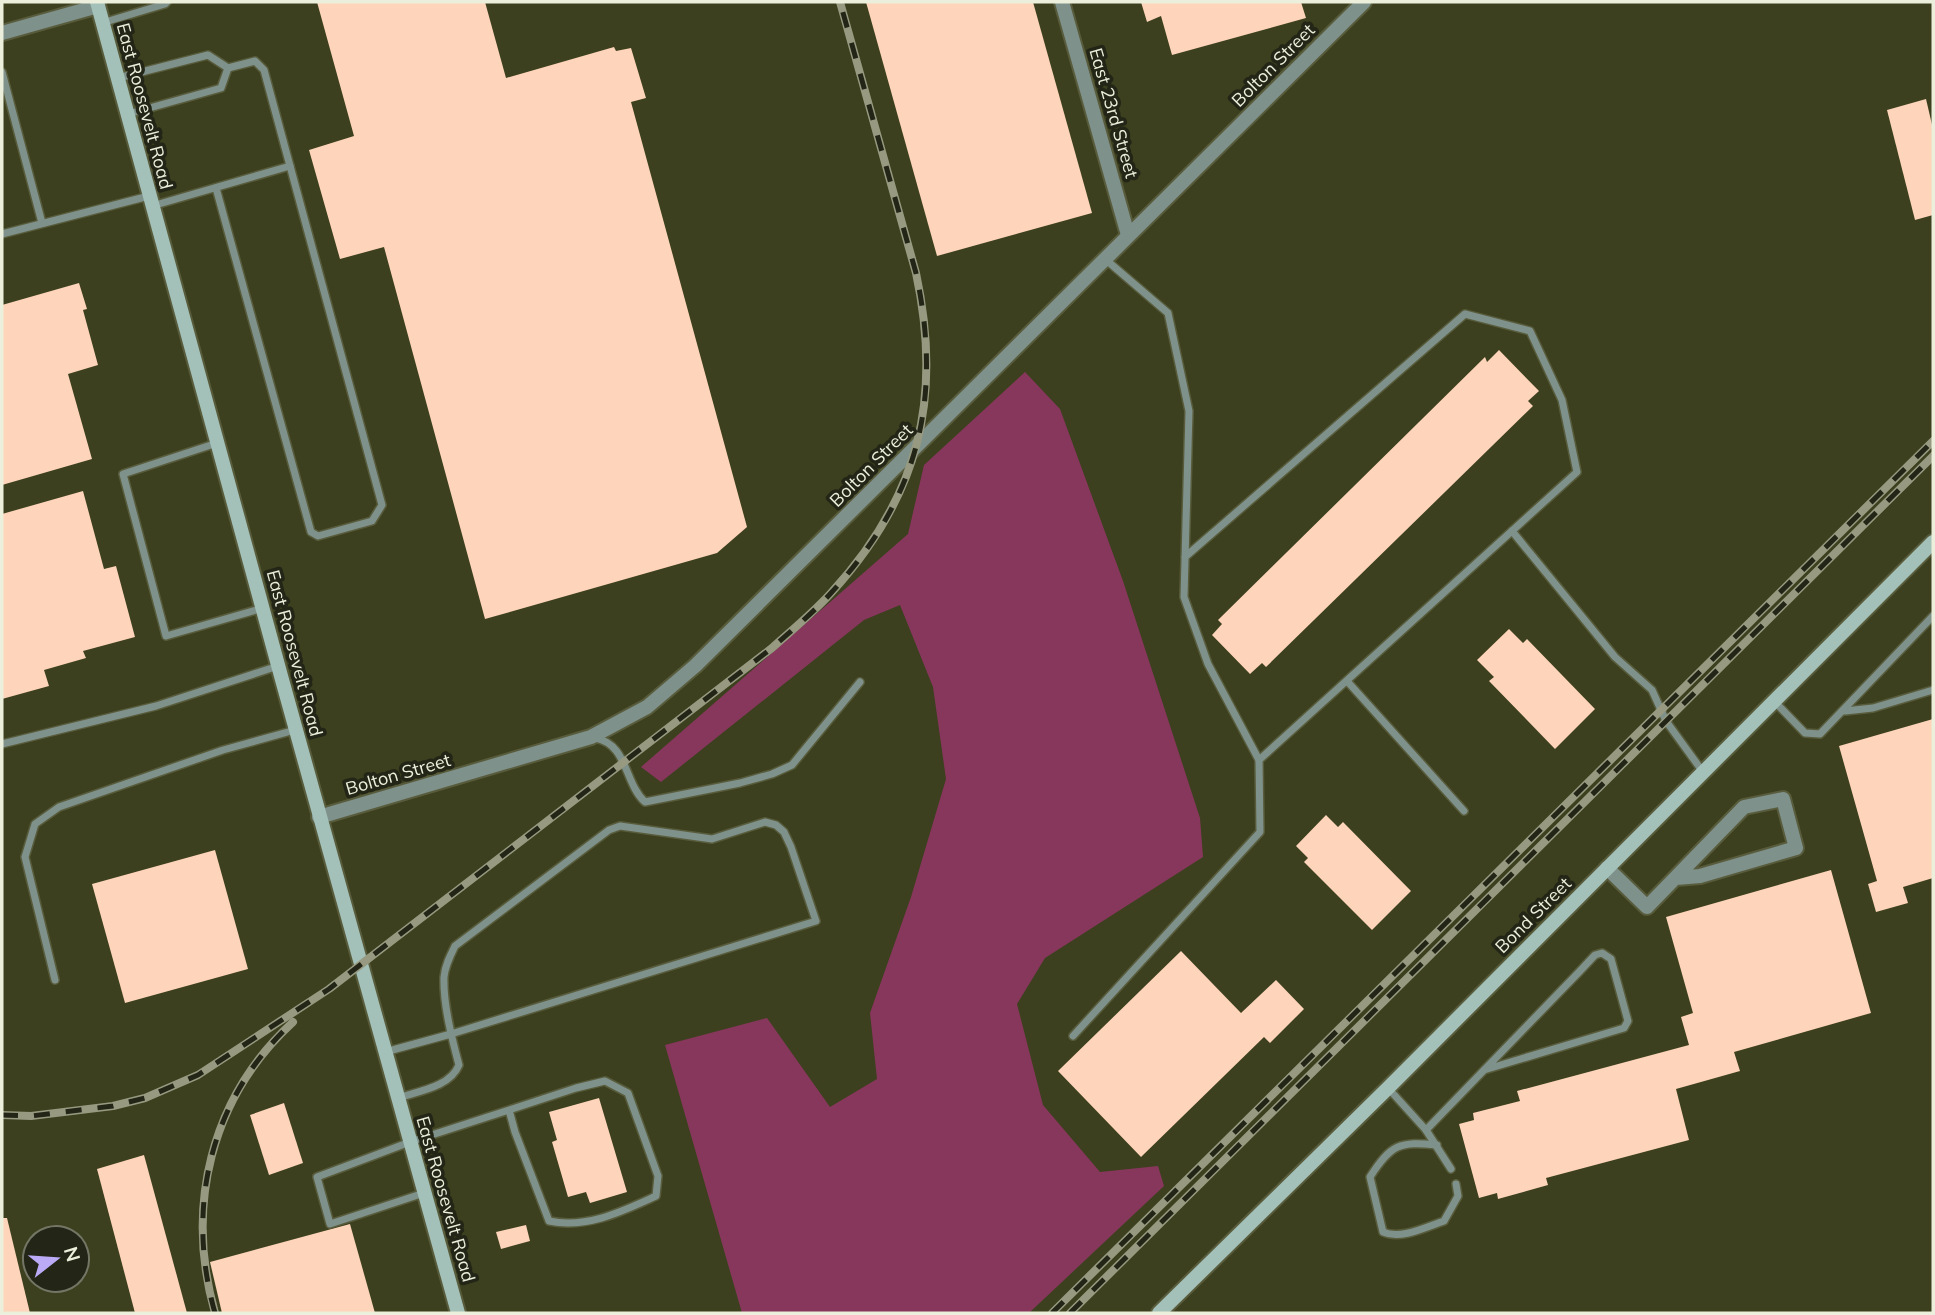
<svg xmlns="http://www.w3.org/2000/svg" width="1935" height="1315" font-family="Mulish,sans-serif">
<rect width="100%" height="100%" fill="#3c401e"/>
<path fill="#87375c" d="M1025 372 1060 409 1123 581 1200 818 1203 857 1045 958 1017 1004 1043 1105 1100 1172 1158 1166 1164 1186 1029 1313H742L665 1045 767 1018 830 1107 877 1079 870 1013 911 897 946 779 933 687 900 605 864 620 661 782 641 767 908 534 924 465Z"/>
<g fill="#fed4ba">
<path d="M317 2H485L506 78 614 47 616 51 631 48 646 98 631 102 747 527 717 553 485 619 384 247 340 259 309 150 354 136Z"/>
<path d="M866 2H1033L1092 213 937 256Z"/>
<path d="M1141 2H1301L1306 18 1172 55 1161 16 1147 22Z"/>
<path d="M1926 99 1933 129V215L1915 220 1887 110Z"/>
<path d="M79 283 87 309 83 310 98 365 68 374 92 459 2 485V305Z"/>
<path d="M1499 350 1539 391 1528 401 1533 406 1266 667 1262 663 1250 674 1212 635 1222 624 1218 620 1485 357 1487 362Z"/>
<path d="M83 491 104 569 116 566 135 637 83 651 86 658 44 670 49 686 2 699V514Z"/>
<path d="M1509 629 1523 643 1527 639 1595 709 1555 749 1489 681 1494 677 1477 660Z"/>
<path d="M1933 719V878L1903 887 1908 903 1876 912 1868 884 1877 881 1839 746Z"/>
<path d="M1326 815 1338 827 1343 822 1411 891 1372 930 1304 862 1308 858 1296 846Z"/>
<path d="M215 850 248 969 125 1003 92 884Z"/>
<path d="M1831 870 1871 1013 1734 1052 1740 1071 1676 1089 1689 1140 1546 1178 1548 1185 1498 1199 1497 1193 1479 1198 1459 1124 1474 1120 1473 1113 1520 1101 1517 1091 1689 1045 1681 1017 1693 1013 1666 917Z"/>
<path d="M1181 951 1241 1013 1276 980 1304 1009 1270 1043 1264 1037 1141 1157 1058 1071Z"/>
<path d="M599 1098 627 1192 590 1203 586 1192 568 1197 552 1142 557 1140 549 1112Z"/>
<path d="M284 1103 303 1163 269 1175 250 1115Z"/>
<path d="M144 1155 187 1313H135L97 1169Z"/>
<path d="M2 1218H7L30 1313H2Z"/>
<path d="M350 1224 375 1313H222L210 1262Z"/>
<path d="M526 1225 530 1241 501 1249 496 1232Z"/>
</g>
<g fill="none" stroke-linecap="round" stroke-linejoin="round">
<defs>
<g id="lane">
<path d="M102 23 165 4 167 2"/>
<path d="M2 72 42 223"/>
<path d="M118 78 208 55 228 68"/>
<path d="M128 114 221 88 228 68"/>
<path d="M216 188 311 532 318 536 372 521 382 505 264 70 255 61 228 68"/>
<path d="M152 206 290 166"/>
<path d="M2 234 149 196"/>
<path d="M1105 259 1168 313 1189 411 1184 597 1208 664 1259 760 1577 472 1562 400 1530 331 1465 314 1185 557"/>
<path d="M217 443 123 474 166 636 263 608"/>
<path d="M1512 531 1615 657 1652 690 1666 721 1703 772"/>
<path d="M1347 681 1464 811"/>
<path d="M1774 701 1805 733 1820 734 1933 616"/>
<path d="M1845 711 1873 708 1933 690"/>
<path d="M595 738C628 744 624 783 645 802L740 783 772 774 792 765 860 682"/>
<path d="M2 744 156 706 278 666"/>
<path d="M55 980 25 857 35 824 59 807 223 750 295 730"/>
<path d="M1073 1036 1260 832 1259 760"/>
<path d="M385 1052 451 1034 816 921 791 847 784 832 776 825 765 822 712 839 620 826 609 830 455 946C450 956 445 966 444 977 443 1004 452 1039 459 1065 450 1087 419 1091 398 1098"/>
<path d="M1388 1088 1426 1130 1580 971 1595 955 1602 953 1611 959 1628 1021 1624 1028 1484 1070"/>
<path d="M1426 1130 1451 1169"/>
<path d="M1437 1145C1400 1141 1391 1144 1370 1177L1383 1232C1401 1240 1426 1227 1444 1221L1458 1196 1456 1184"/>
<path d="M424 1193 330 1224 317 1177 410 1142 509 1110 515 1132 549 1221C587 1229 623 1211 656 1196L658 1176 628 1093 605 1081 576 1088 509 1110"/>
</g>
<g id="street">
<path d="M1062 2 1128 235"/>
<path d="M2 33 98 6"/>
<path d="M319 817 591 737 647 707 695 666 1364 2"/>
<path d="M1607 868 1647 907 1744 807 1783 799 1796 848 1700 876 1676 878"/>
</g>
<g id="secondary">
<path d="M97 2C215 439 336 877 458 1313"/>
<path d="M1159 1313 1388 1088 1933 542"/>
</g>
</defs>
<use href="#lane" stroke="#585c3c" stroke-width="10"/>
<use href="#street" stroke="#585c3c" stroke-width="18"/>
<use href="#secondary" stroke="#585c3c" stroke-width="18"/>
<use href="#lane" stroke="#7f918b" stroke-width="7"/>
<use href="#street" stroke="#7f918b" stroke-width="14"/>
<use href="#secondary" stroke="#a3c1b8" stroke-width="14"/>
<defs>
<g id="rail">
<path d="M2 1115 31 1116 113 1106 145 1098 198 1075 329 989 772 648C792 630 813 613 831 593 919 497 943 399 916 273L840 2"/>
<path d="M215 1313C185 1207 210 1098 293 1022"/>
<path d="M1052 1313 1933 441"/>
<path d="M1070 1313 1933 456"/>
</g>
</defs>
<use href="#rail" stroke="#979a80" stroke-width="8"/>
<use href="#rail" stroke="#232516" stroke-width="5" stroke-dasharray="16" stroke-linecap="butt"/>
</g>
<g text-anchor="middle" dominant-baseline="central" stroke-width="7" stroke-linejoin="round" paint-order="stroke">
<g font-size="18" fill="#ecefdb" stroke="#232516">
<text transform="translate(1273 65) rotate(-45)">Bolton Street</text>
<text transform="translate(145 106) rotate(75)">East Roosevelt Road</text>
<text transform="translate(1114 113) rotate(74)">East 23rd Street</text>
<text transform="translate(871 465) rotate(-45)">Bolton Street</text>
<text transform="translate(295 653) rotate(75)">East Roosevelt Road</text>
<text transform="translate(398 774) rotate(-16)">Bolton Street</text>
<text transform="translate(1533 915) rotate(-45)">Bond Street</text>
<text transform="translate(446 1199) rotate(74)">East Roosevelt Road</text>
</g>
</g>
<rect width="1935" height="1315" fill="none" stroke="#ecefdb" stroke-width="7"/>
<g transform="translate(56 1259) rotate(73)"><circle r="33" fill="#232516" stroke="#737665" stroke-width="2"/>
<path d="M0-5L12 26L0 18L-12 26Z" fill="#bbaaf6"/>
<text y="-10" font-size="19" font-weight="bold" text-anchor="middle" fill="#ecefdb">N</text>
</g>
</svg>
